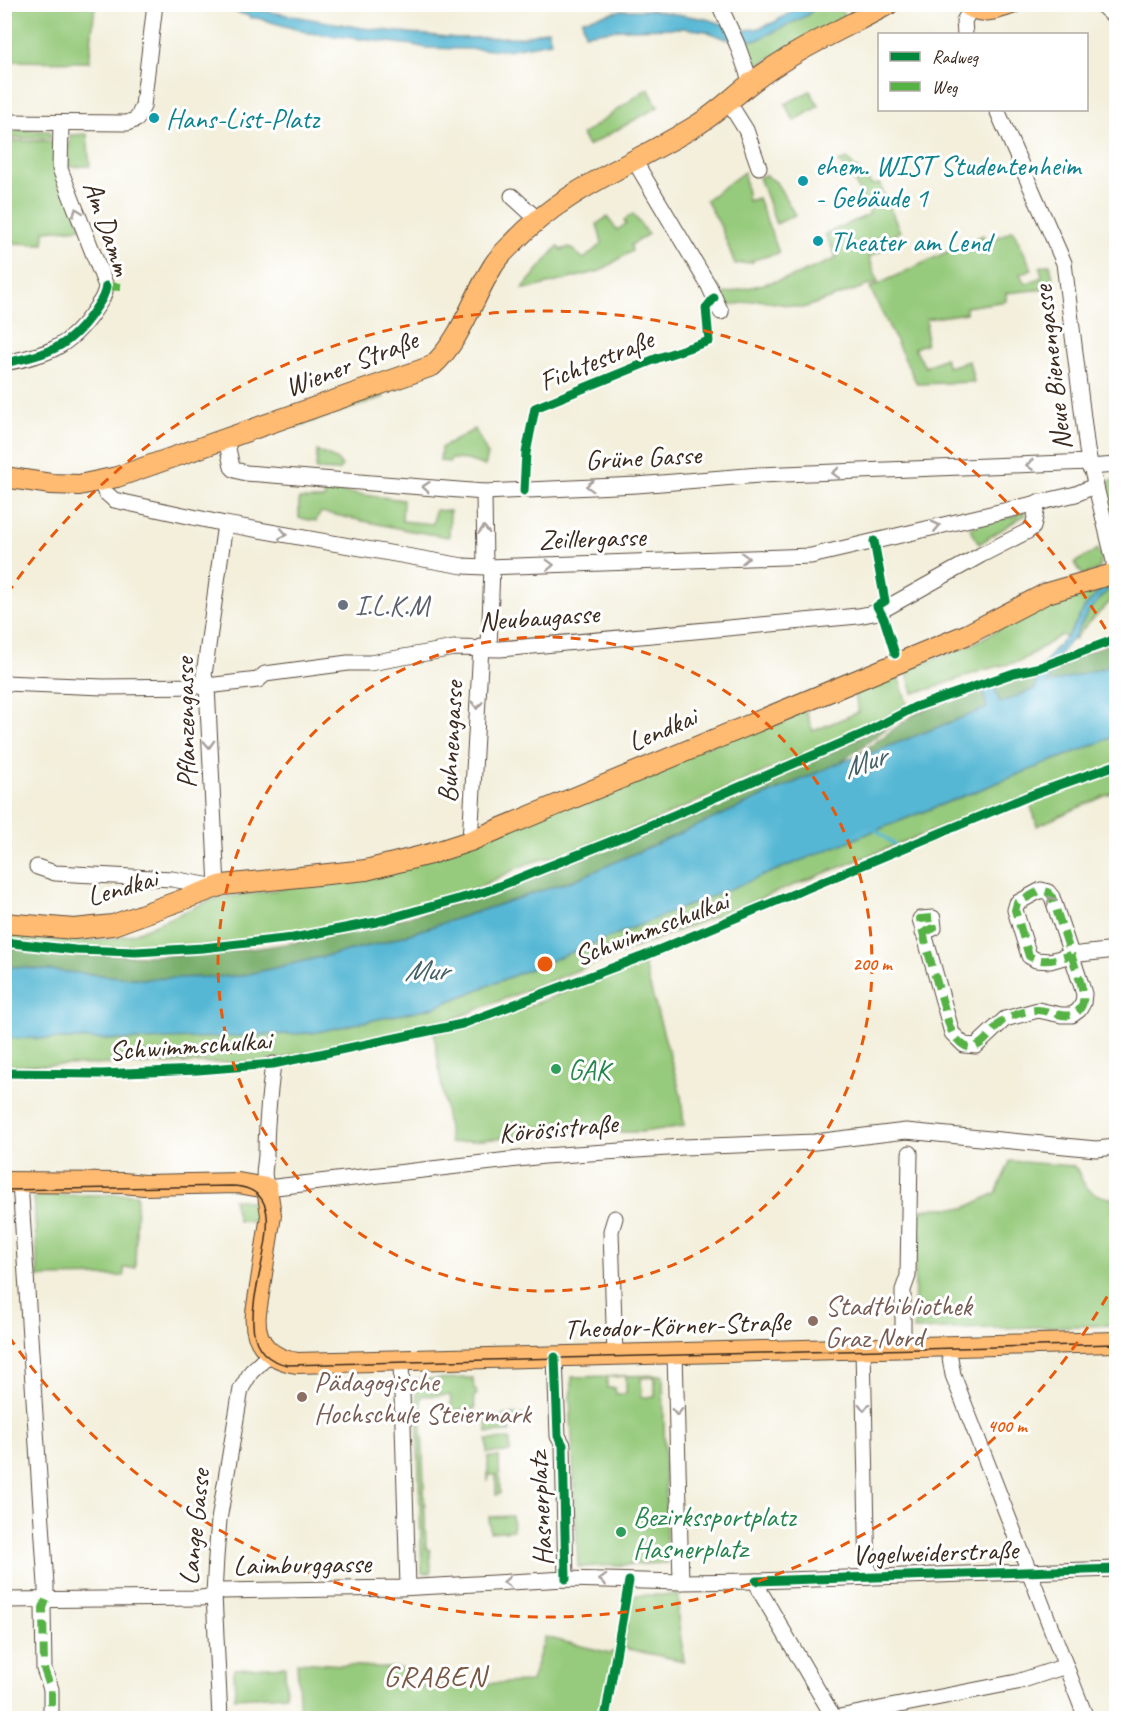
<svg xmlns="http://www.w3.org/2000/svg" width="1121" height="1723" font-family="Caveat,sans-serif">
<rect width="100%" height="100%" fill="#fff"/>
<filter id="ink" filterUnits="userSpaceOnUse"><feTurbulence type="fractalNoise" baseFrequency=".0167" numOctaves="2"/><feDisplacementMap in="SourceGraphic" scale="12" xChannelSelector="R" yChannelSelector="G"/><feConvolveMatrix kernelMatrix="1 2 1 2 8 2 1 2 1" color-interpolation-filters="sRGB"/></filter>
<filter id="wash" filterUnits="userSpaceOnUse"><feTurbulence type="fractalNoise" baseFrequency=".008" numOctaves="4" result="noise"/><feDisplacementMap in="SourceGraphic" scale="24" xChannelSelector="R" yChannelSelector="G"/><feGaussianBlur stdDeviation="1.35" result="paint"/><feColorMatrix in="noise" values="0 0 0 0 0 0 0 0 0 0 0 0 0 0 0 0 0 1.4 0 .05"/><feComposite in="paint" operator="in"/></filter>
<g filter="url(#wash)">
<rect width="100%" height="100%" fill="#f3efdb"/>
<g fill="#96ca7b" stroke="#687a4c" stroke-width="1.5" fill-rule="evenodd">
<path d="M5 4 95 5 89 62 5 61Z"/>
<path d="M817 5H839L845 17 760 64 753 62 743 41 757 40 808 15Z"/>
<path d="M648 88 658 107 588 146 582 135Z"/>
<path d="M810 91 819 106 794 121 785 104Z"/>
<path d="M5 130 50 131V138H5Z"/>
<path d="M87 134 90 166 68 167 70 135Z"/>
<path d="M5 141H57L81 228 44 231V244L5 243Z"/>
<path d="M847 159 872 185 880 184 900 232 884 240 887 248 869 257 878 282 803 308 759 300 727 306 723 294 792 277 837 258 825 234 870 214 852 177 838 162Z"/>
<path d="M744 172 748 201 758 198 779 253 753 260V262L735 264 720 225 706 200Z"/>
<path d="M765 175 776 182 795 215 776 224 759 177Z"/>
<path d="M633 214 648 234 631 245 632 251 600 271 532 288 522 289 558 246 561 250 569 247 584 259 602 243 597 224 607 217 617 230 626 224 624 220Z"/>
<path d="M1013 230 1032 269 1020 274 1025 284 1042 277 1040 267 1050 264 1055 288 1006 293V301L966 307V313L927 319 926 344 914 348 925 367 945 358 948 367 969 361 974 382 917 384 870 288 983 235 986 243Z"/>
<path d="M383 394 384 397 296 427 295 424Z"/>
<path d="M475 429 488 455 485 466 467 460 451 459 450 462 440 461 441 448Z"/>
<path d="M317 451 336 459 342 466 338 471 316 470Z"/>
<path d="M1116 480V544L1102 490 1110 488 1109 481Z"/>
<path d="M326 490 403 500 402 521 433 524 435 510 450 511 449 537 406 530 321 512 316 521 299 518V499H324Z"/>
<path d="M1024 512 1025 515 979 544 970 528 988 521 1016 516 1017 513Z"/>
<path d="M1098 549 1099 554H1102L1099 569 1083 575 1074 563Z"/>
<path d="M1116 584V595C1103 611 1086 623 1074 640L1061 635 1021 661 983 670 933 688 913 693 906 670 973 644 1054 598Z"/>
<path d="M897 673 907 703 896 713 649 823 571 851 526 864 469 892 371 919 289 936 198 946 122 947 121 949 76 948 5 940V935L82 941 117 938 136 933 213 899 363 877 805 709 813 731 859 712 853 690Z"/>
<path d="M1116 736V791L1037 826 1029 799 983 811 448 1021 265 1062 5 1066 4 1038 144 1040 892 824Z"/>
<path d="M643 962 681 1095 684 1126 642 1132H565L450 1143 434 1033 495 1019Z"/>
<path d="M1010 1161 1073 1166C1080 1170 1079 1175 1083 1182 1090 1195 1103 1197 1116 1199V1325L914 1330 916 1211 935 1208H965L996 1193Z"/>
<path d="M137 1194 135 1268H124V1276L38 1277 34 1196Z"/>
<path d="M233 1199 256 1202 260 1207 259 1222 238 1221Z"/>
<path d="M663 1375 667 1563 578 1567 570 1395 572 1394V1377ZM626 1376V1394H616L615 1388H607V1377ZM655 1377V1397H642L641 1378Z"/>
<path d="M473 1378 474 1390H476L477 1395H474L475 1409 452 1410 450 1395 421 1396 426 1549 430 1550 431 1573H422L416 1379Z"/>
<path d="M503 1415H526V1421L510 1422V1432L487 1433 486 1418 502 1417Z"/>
<path d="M510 1439V1452L487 1453V1440Z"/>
<path d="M488 1457H499L500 1494 496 1495V1475H489L488 1482Z"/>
<path d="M512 1516 513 1530 490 1532 489 1517Z"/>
<path d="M632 1595H679L678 1618 684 1661 623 1648Z"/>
<path d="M545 1637 610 1653 616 1651 613 1678 605 1718H300L297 1662 406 1669 407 1686 531 1682Z"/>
<path d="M285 1666 286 1695 235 1698 234 1669Z"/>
</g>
<g fill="#78ae6b" stroke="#5a6c44" stroke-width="1.5">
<path d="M1116 641V664L1047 685 1048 677 1054 666Z"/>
<path d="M1039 672 1035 688 1000 703 993 683 1010 677Z"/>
<path d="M982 686 987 708 879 750 855 757 915 714Z"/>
<path d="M890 722 891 725 841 762 577 879 382 943 240 976 141 979 5 966 4 948C75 954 143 959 214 953 392 937 558 872 720 799 744 788 769 779 793 769 826 755 858 738 890 722Z"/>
</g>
<g fill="#55b7d4" stroke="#487079" stroke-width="1.5">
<path d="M215 5H248L259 10 363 28 456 38 523 37 548 30 551 42 506 50 426 48 413 45 309 33 257 18H250L249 16Z"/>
<path d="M802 5H817L808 15 757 40 743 41 726 39 706 31 683 28 620 29 585 34 582 20 622 10H652L706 19 743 30 756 29 775 22Z"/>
<path d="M1104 586 1108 590 1089 611 1074 637 1057 657 1047 684 1116 664V736L892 824 435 1007 313 1033 144 1040 5 1038V966L141 979 240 976 382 943 577 879 841 762 879 750 987 708 982 686 993 683 1000 703 1035 689 1039 672 1052 652 1069 634 1085 607Z"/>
</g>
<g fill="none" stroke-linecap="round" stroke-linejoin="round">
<path stroke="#55b7d4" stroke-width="3" d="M875 829 895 845"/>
</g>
</g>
<g filter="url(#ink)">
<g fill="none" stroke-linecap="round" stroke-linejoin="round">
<defs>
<g id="minor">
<path d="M719 4 737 44 751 83"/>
<path d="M1100 4 1116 18"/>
<path d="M965 34 964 21 971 9"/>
<path d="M729 103 746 130 759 167"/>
<path d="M997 110 1064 263 1087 450 1114 561V573"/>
<path d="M4 122 127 123 137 119 143 106 155 4"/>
<path d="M634 160 709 286 721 312"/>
<path d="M512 196 537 219"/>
<path d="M4 363C47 355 69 348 94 311 100 302 105 296 106 286L60 169 61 124"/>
<path d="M226 439 232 467 235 470 246 473 484 492 637 485 759 475 1089 462"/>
<path d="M1089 467 1116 465"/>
<path d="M101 481 105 492 114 500 225 524 463 566 485 567 811 556 1076 494 1094 486"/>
<path d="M484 492 485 567"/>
<path d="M489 648 492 567"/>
<path d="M4 683 103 687 207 686 258 680 265 674 348 663H370L454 648 500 649 858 616 879 612 981 555 1028 531 1033 527 1038 502"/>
<path d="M470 841 481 647"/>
<path d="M37 867 55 873 172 879 217 887 207 686 204 675 225 524"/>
<path d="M923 933 934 928 933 918 920 919 952 1033 964 1045 976 1046 1005 1019 1038 1010 1061 1015H1072L1079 1010 1083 1003 1084 994 1081 984 1052 897 1048 892 1041 890 1017 903 1015 910 1029 956 1036 960 1050 961 1071 955 1116 950"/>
<path d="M273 1064C269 1095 266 1125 266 1155 265 1170 262 1172 267 1188L544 1156 683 1147 815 1142 906 1131 1096 1149 1116 1147"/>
<path d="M20 1182 46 1585V1600L43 1608 44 1669 51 1689V1718"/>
<path d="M615 1218 611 1231 615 1355"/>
<path d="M948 1346 953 1375 1086 1718"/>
<path d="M903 1347V1290L908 1276 910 1153"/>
<path d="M863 1349 868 1577"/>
<path d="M675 1353 681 1582"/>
<path d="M555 1357 558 1436 563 1445 566 1579"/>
<path d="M401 1361 408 1587"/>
<path d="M756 1581 761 1593 834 1718"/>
<path d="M4 1600 201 1598 209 1597 222 1591 400 1588 566 1579 681 1582 756 1581 1116 1569"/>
<path d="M220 1718 214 1595 216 1557 219 1520 241 1389 251 1372 270 1354"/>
<path d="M834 1718 1017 1682 1066 1666"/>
</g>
<g id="major">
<path d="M966 4C979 16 998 9 1012 4"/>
<path d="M4 477 51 484 79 485 117 477 432 366C462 339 472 299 493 266 498 257 507 249 514 242 564 189 636 163 697 125 717 113 733 97 751 83 792 51 843 29 889 4"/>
<path d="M4 923 74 929 113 925 223 885 366 870 430 854 470 841 968 634 1047 593 1116 573"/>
<path d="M4 1182 123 1183 144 1185 238 1183 267 1188 271 1215 256 1313C253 1342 269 1359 297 1363L1116 1342"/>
</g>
</defs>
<use href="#minor" stroke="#57483a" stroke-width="17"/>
<use href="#major" stroke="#57483a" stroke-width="22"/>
<use href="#minor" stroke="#fff" stroke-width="15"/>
<use href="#major" stroke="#ffbb71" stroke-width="20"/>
<path stroke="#3b2a1e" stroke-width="1.5" d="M4 1190 231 1186C325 1188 196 1348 288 1365L1116 1344"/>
<g stroke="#57b245" stroke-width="8" stroke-dasharray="15 8" stroke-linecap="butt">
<path d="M106 286 121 287"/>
<path d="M923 933 934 928 933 918 920 919C926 948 935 975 943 1003 946 1012 948 1025 953 1034 955 1037 959 1042 962 1044 979 1058 993 1026 1005 1019 1013 1015 1027 1010 1036 1010 1050 1009 1068 1023 1079 1010 1086 1002 1083 992 1081 984L1052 897 1048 892 1041 890 1017 903 1015 910 1029 956C1043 964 1057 959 1071 955"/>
<path d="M46 1600 43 1608 44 1669 51 1689V1718"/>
</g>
<defs>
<g id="cycleway">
<path d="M4 363C47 355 69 348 94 311 100 302 105 296 106 286"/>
<path d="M524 491 526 453 535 408 658 358 709 341 706 308 714 298"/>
<path d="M874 541 885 601 877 606 884 619 895 654"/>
<path d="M4 942 75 950 136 952 203 948 293 938 376 922 487 891 632 833 863 734 915 707 1014 673 1041 667 1116 639"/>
<path d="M4 1073 101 1074 198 1070 273 1064 462 1024 644 956 1034 794 1116 765"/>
<path d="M555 1357 558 1436 563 1445 566 1579"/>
<path d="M756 1581 1116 1569"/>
<path d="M605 1718 629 1581"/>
</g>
</defs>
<use href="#cycleway" stroke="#fff" stroke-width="13"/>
<use href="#cycleway" stroke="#00873e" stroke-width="9"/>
</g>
<defs><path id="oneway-chevron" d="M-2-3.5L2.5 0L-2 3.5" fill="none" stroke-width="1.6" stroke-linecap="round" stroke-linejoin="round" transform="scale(1.5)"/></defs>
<g stroke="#a79f9a">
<use href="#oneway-chevron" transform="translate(77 212) rotate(-111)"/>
<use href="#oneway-chevron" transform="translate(1030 465) rotate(178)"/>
<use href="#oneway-chevron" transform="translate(836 473) rotate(178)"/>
<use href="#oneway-chevron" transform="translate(590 486) rotate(178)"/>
<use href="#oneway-chevron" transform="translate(426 487) rotate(-175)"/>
<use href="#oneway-chevron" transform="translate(936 526) rotate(-13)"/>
<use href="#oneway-chevron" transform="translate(484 530) rotate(-91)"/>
<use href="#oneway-chevron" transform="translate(283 534) rotate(10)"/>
<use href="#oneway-chevron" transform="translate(745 558) rotate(-2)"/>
<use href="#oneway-chevron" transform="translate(550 565) rotate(-2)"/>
<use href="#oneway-chevron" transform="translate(477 705) rotate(93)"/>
<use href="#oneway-chevron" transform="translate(209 744) rotate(88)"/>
<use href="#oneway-chevron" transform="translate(1051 900) rotate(-116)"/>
<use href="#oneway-chevron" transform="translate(864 1407) rotate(90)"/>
<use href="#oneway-chevron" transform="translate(677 1412) rotate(89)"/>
<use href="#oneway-chevron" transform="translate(603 1580) rotate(-178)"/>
<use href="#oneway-chevron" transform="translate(507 1582) rotate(177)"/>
</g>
</g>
<g fill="none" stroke="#e8590c" stroke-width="3" stroke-dasharray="10 8">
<circle cx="545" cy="964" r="327"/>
<path d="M1116 1281A653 653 0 0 1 7 1334M7 594A653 653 0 0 1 1116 647"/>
</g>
<g fill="#0f9aa8" stroke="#fff" stroke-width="2">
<circle cx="154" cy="118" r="6"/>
<circle cx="803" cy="181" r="6"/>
<circle cx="818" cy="241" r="6"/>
</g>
<circle fill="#6b7280" stroke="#fff" stroke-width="2" cx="343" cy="605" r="6"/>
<g fill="#2e9e5b" stroke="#fff" stroke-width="2">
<circle cx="556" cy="1069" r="6"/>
<circle cx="621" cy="1532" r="6"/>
</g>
<g fill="#8d6e63" stroke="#fff" stroke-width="2">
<circle cx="813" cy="1321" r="6"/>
<circle cx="302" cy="1397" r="6"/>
</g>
<g text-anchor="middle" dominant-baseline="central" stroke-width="6" stroke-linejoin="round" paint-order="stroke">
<g font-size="28" fill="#0d838f" stroke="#fff" text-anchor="start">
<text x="166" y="118">Hans-List-Platz</text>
<text x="815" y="165">ehem. WIST Studentenheim<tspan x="815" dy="32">- Gebäude 1</tspan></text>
<text x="830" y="241">Theater am Lend</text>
</g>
<g font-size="28" fill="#3b2a1e" stroke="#fff">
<text transform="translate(108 228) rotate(71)">Am Damm</text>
<text transform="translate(596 360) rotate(-22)">Fichtestraße</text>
<text transform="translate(351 363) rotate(-21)">Wiener Straße</text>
<text transform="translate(1052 368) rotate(-97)">Neue Bienengasse</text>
<text transform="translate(643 457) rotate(-3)">Grüne Gasse</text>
<text transform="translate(592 538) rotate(-2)">Zeillergasse</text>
<text transform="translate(539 617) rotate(-4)">Neubaugasse</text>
<text transform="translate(185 723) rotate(-91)">Pflanzengasse</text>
<text transform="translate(662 729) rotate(-23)">Lendkai</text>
<text transform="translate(450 742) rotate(-87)">Buhnengasse</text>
<text transform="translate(122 887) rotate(-16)">Lendkai</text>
<text transform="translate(651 928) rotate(-21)">Schwimmschulkai</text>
<text transform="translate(190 1045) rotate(-4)">Schwimmschulkai</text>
<text transform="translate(558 1128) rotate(-5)">Körösistraße</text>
<text transform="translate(677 1325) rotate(-2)">Theodor-Körner-Straße</text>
<text transform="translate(540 1509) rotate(-93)">Hasnerplatz</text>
<text transform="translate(194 1527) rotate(-84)">Lange Gasse</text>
<text transform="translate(935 1552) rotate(-2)">Vogelweiderstraße</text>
<text transform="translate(302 1564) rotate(-1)">Laimburggasse</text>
</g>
<g font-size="28" fill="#5b616d" stroke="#fff" text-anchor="start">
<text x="355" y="605">I.L.K.M</text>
</g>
<g font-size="28" fill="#27864d" stroke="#fff" text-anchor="start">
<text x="568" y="1069">GAK</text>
<text x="633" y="1516">Bezirkssportplatz<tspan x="633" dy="32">Hasnerplatz</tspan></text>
</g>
<g font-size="28" fill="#785e54" stroke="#fff" text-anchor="start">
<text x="825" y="1305">Stadtbibliothek<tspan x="825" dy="32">Graz Nord</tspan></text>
<text x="314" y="1381">Pädagogische<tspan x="314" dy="32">Hochschule Steiermark</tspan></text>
</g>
<g font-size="30" font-style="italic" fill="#456267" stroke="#fff">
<text transform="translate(864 762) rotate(-20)">Mur</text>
<text x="426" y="970">Mur</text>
</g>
<g font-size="30" letter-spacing="1.5" fill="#795743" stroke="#fff">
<text x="435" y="1676">GRABEN</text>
</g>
</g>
<circle cx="545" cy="964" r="9" fill="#e8590c" stroke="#fff" stroke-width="3"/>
<g font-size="18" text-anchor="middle" font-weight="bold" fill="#e8590c" stroke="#fff" stroke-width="6" stroke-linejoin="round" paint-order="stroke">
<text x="872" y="970">200 m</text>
<text x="1007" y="1432">400 m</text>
</g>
<rect width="1121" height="1723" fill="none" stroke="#fff" stroke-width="24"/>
<rect x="878" y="33" width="210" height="78" fill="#ffffff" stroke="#b1aaa5" stroke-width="1.5"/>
<rect x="890" y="52" width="30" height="9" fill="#00873e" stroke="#b1aaa5" stroke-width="1.5"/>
<text x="932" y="63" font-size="18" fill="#3b2a1e">Radweg</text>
<rect x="890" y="82" width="30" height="9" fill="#57b245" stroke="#b1aaa5" stroke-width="1.5"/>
<text x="932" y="93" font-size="18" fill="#3b2a1e">Weg</text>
</svg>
